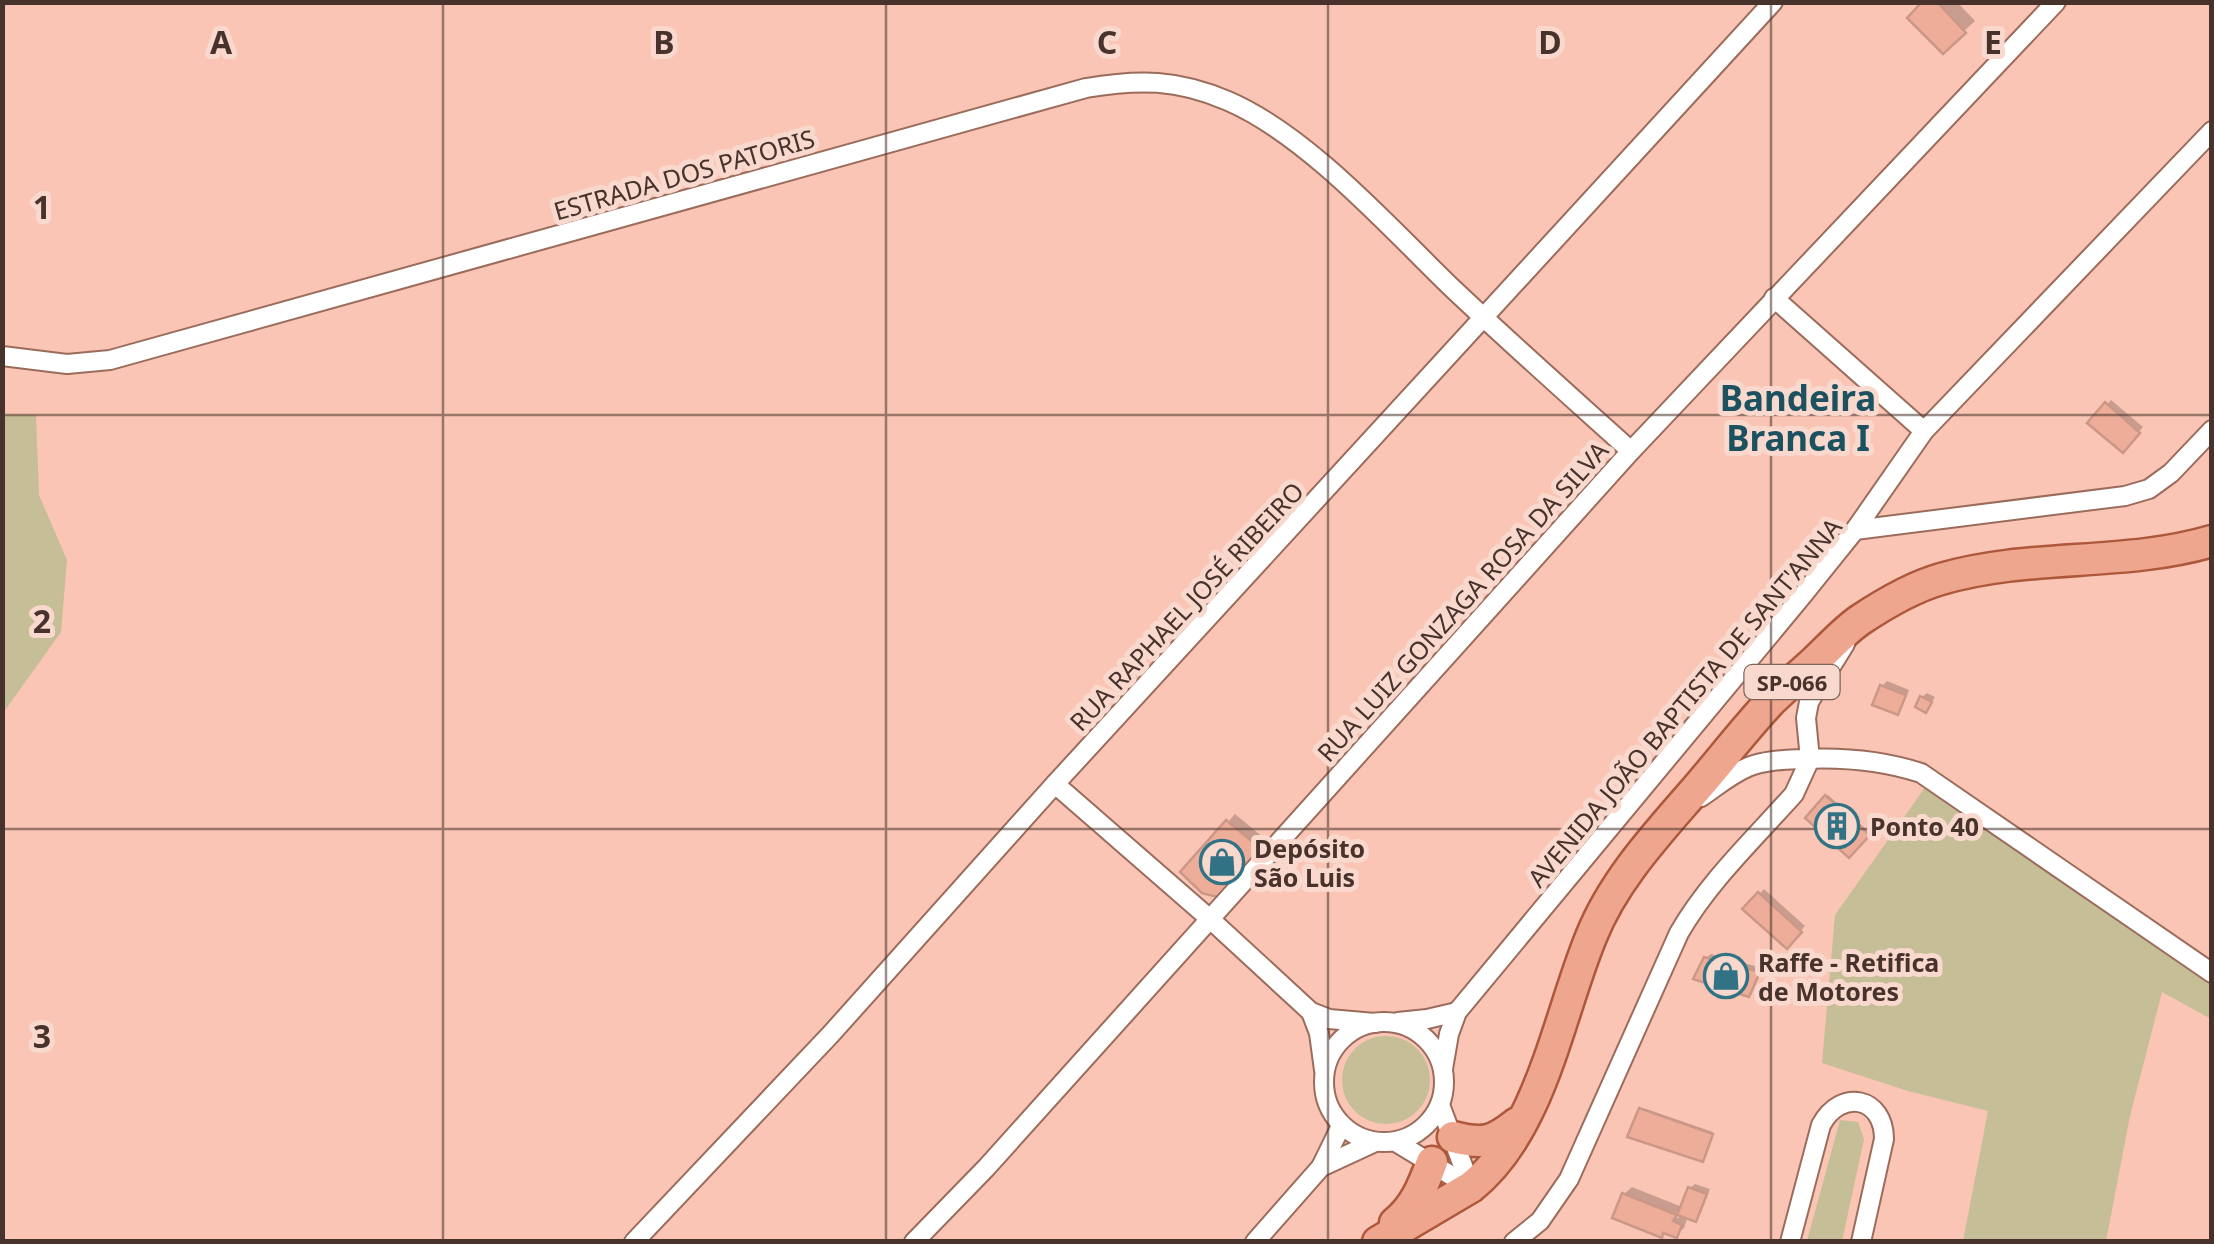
<svg xmlns="http://www.w3.org/2000/svg" width="2214" height="1244" font-family="'Noto Sans',sans-serif">
<rect width="100%" height="100%" fill="#fac5b4"/>
<g fill="#c5be96">
<path d="M3 415H36L39 495 67 560 61 632 3 713Z"/>
<path d="M1931 779 2211 973V1019L2162 992 2130 1116 2106 1241H1963L1988 1111 1908 1091 1822 1063 1835 915Z"/>
<circle cx="1386" cy="1080" r="44"/>
<path d="M1840 1120 1858 1122 1864 1139 1842 1241H1807Z"/>
</g>
<g fill="#0003">
<path d="M1925 2H1957L1975 21 1943 50Z"/>
<path d="M2111 400 2143 427 2123 450 2090 423Z"/>
<path d="M1887 681 1909 690 1902 708 1897 712 1882 686Z"/>
<path d="M1927 693 1935 697 1930 705 1922 697Z"/>
<path d="M1828 795 1869 832 1849 854 1808 818Z"/>
<path d="M1235 814 1270 843 1240 877 1228 822Z"/>
<path d="M1764 889 1805 926 1787 946 1746 909Z"/>
<path d="M1711 954 1762 968 1753 990 1749 995 1706 958Z"/>
<path d="M1643 1108 1713 1132 1704 1158 1642 1110Z"/>
<path d="M1695 1184 1710 1189 1700 1215 1695 1219 1688 1216 1684 1228 1676 1235 1624 1194 1632 1187 1682 1207 1671 1218H1679L1690 1188Z"/>
</g>
<g fill="#eead98" stroke="#cb9888" stroke-width="2.5">
<path d="M1922 2H1937L1966 33 1943 54 1907 18Z"/>
<path d="M2105 402 2140 433 2123 453 2087 423Z"/>
<path d="M1880 685 1906 695 1898 715 1872 705Z"/>
<path d="M1920 696 1932 702 1926 713 1915 707Z"/>
<path d="M1825 795 1870 835 1849 858 1805 818Z"/>
<path d="M1226 820 1265 852 1232 887 1217 897 1202 893 1180 872Z"/>
<path d="M1758 892 1802 932 1787 949 1742 909Z"/>
<path d="M1704 957 1760 972 1749 997 1693 979Z"/>
<path d="M1639 1108 1713 1134 1703 1162 1627 1137Z"/>
<path d="M1688 1187 1707 1194 1696 1222 1677 1215Z"/>
<path d="M1622 1193 1677 1215 1673 1221 1682 1225 1677 1238 1663 1233 1662 1238 1612 1218Z"/>
</g>
<g fill="none" stroke-linecap="round" stroke-linejoin="round">
<defs>
<g id="street">
<path d="M1774 298 1924 431"/>
<path d="M2 356 67 364 110 360 1086 88C1139 79 1177 79 1228 101 1307 135 1388 226 1450 286 1509 342 1570 396 1631 451"/>
<path d="M1855 530 2125 496 2149 489 2171 473 2212 430"/>
<path d="M1055 784 1210 919 1311 1012 1329 1019 1375 1023"/>
<path d="M1701 797C1716 787 1731 774 1748 767 1766 760 1784 760 1803 759 1844 757 1881 760 1921 773L2212 973"/>
<path d="M1311 1012 1319 1033 1324 1070"/>
<circle cx="1384" cy="1082" r="60"/>
<path d="M1398 1022 1427 1019 1457 1012"/>
<path d="M1443 1069 1449 1034 1457 1012 1802 596 1855 530 1924 431 2212 131"/>
<path d="M1440 1105 1471 1187"/>
<path d="M1396 1142 1470 1187"/>
<path d="M1321 1167 1375 1142"/>
<path d="M634 1242 831 1034 1055 784 1773 2"/>
<path d="M914 1242 986 1168 1631 451 2056 2"/>
<path d="M1255 1242 1321 1167 1341 1126"/>
<path d="M1514 1242 1540 1221 1569 1179 1679 933C1709 881 1754 839 1794 794L1810 759 1806 718 1809 702 1845 644"/>
<path d="M1790 1242 1821 1125C1841 1088 1884 1097 1884 1139L1861 1242"/>
</g>
<g id="primary">
<path d="M1453 1137C1484 1145 1493 1142 1517 1123"/>
<path d="M1395 1223C1415 1207 1423 1186 1432 1162"/>
<path d="M1378 1242 1471 1187C1541 1131 1558 1017 1591 937 1613 881 1657 834 1696 789 1721 760 1744 730 1770 702 1784 688 1800 675 1815 661 1829 648 1844 631 1860 620 1884 604 1913 587 1941 579 2029 553 2124 567 2212 541"/>
</g>
</defs>
<use href="#street" stroke="#9b6c5c" stroke-width="22"/>
<use href="#primary" stroke="#ad573b" stroke-width="35"/>
<use href="#street" stroke="#fff" stroke-width="18"/>
<use href="#primary" stroke="#efa68e" stroke-width="30"/>
</g>
<path fill="none" stroke="#48332c" stroke-width="2.5" stroke-opacity="0.55" d="M443 2V1242M886 2V1242M1328 2V1242M1771 2V1242M2 415H2212M2 829H2212"/>
<defs>
<symbol id="building-ring" viewBox="-11 -11 22 22"><circle r="9.5" fill="#f9d8cd" stroke="#317385" stroke-width="1.5"/><path d="M-4-6H4V6H1V3H-1V6H-4ZM-2.5-4.3h1.7v1.8h-1.7ZM.8-4.3h1.7v1.8H.8ZM-2.5-1h1.7V.8h-1.7ZM.8-1h1.7V.8H.8Z" fill="#317385"/></symbol>
<symbol id="shop-ring" viewBox="-11 -11 22 22"><circle r="9.5" fill="#f9d8cd" stroke="#317385" stroke-width="1.5"/><path d="M-5-2.5h2.3a2.7 3.5 0 0 1 5.4 0H5L5.5 6h-11ZM-1.5-2.5h3a1.5 2.3 0 0 0-3 0Z" fill="#317385"/></symbol>
</defs>
<g fill-rule="evenodd">
<use href="#building-ring" x="1812" y="801" width="50" height="50"/>
<use href="#shop-ring" x="1197" y="837" width="50" height="50"/>
<use href="#shop-ring" x="1701" y="951" width="50" height="50"/>
</g>
<g text-anchor="middle" dominant-baseline="central" stroke-width="10" stroke-linejoin="round" paint-order="stroke">
<rect fill="#f9d8cd" stroke="#7d645c" stroke-width="2.5" x="1744.5" y="665" width="95" height="34" rx="8"/>
<g font-size="22" font-weight="bold" fill="#48332c">
<text x="1792" y="682">SP-066</text>
</g>
<g font-size="25" fill="#48332c" stroke="#f9d8cd">
<text transform="translate(684 174) rotate(-16)">ESTRADA DOS PATORIS</text>
<text transform="translate(1462 601) rotate(-48)">RUA LUIZ GONZAGA ROSA DA SILVA</text>
<text transform="translate(1186 606) rotate(-47)">RUA RAPHAEL JOSÉ RIBEIRO</text>
<text transform="translate(1684 702) rotate(-50)">AVENIDA JOÃO BAPTISTA DE SANT'ANNA</text>
</g>
<g font-size="25" font-weight="bold" fill="#48332c" stroke="#f9d8cd" text-anchor="start">
<text x="1870" y="826">Ponto 40</text>
<text x="1254" y="848">Depósito<tspan x="1254" dy="29">São Luis</tspan></text>
<text x="1758" y="962">Raffe - Retifica<tspan x="1758" dy="29">de Motores</tspan></text>
</g>
<g font-size="35" font-weight="bold" fill="#1c5260" stroke="#f9d8cd">
<text x="1798" y="397">Bandeira<tspan x="1798" dy="40">Branca I</tspan></text>
</g>
</g>
<g font-size="32" text-anchor="middle" font-weight="bold" fill="#48332c" stroke="#f9d8cd" stroke-width="10" stroke-linejoin="round" paint-order="stroke">
<text x="221" y="54">A</text>
<text x="664" y="54">B</text>
<text x="1107" y="54">C</text>
<text x="1550" y="54">D</text>
<text x="1993" y="54">E</text>
<text x="42" y="219">1</text>
<text x="42" y="633">2</text>
<text x="42" y="1048">3</text>
</g>
<rect width="2214" height="1244" fill="none" stroke="#48332c" stroke-width="10"/>
</svg>
